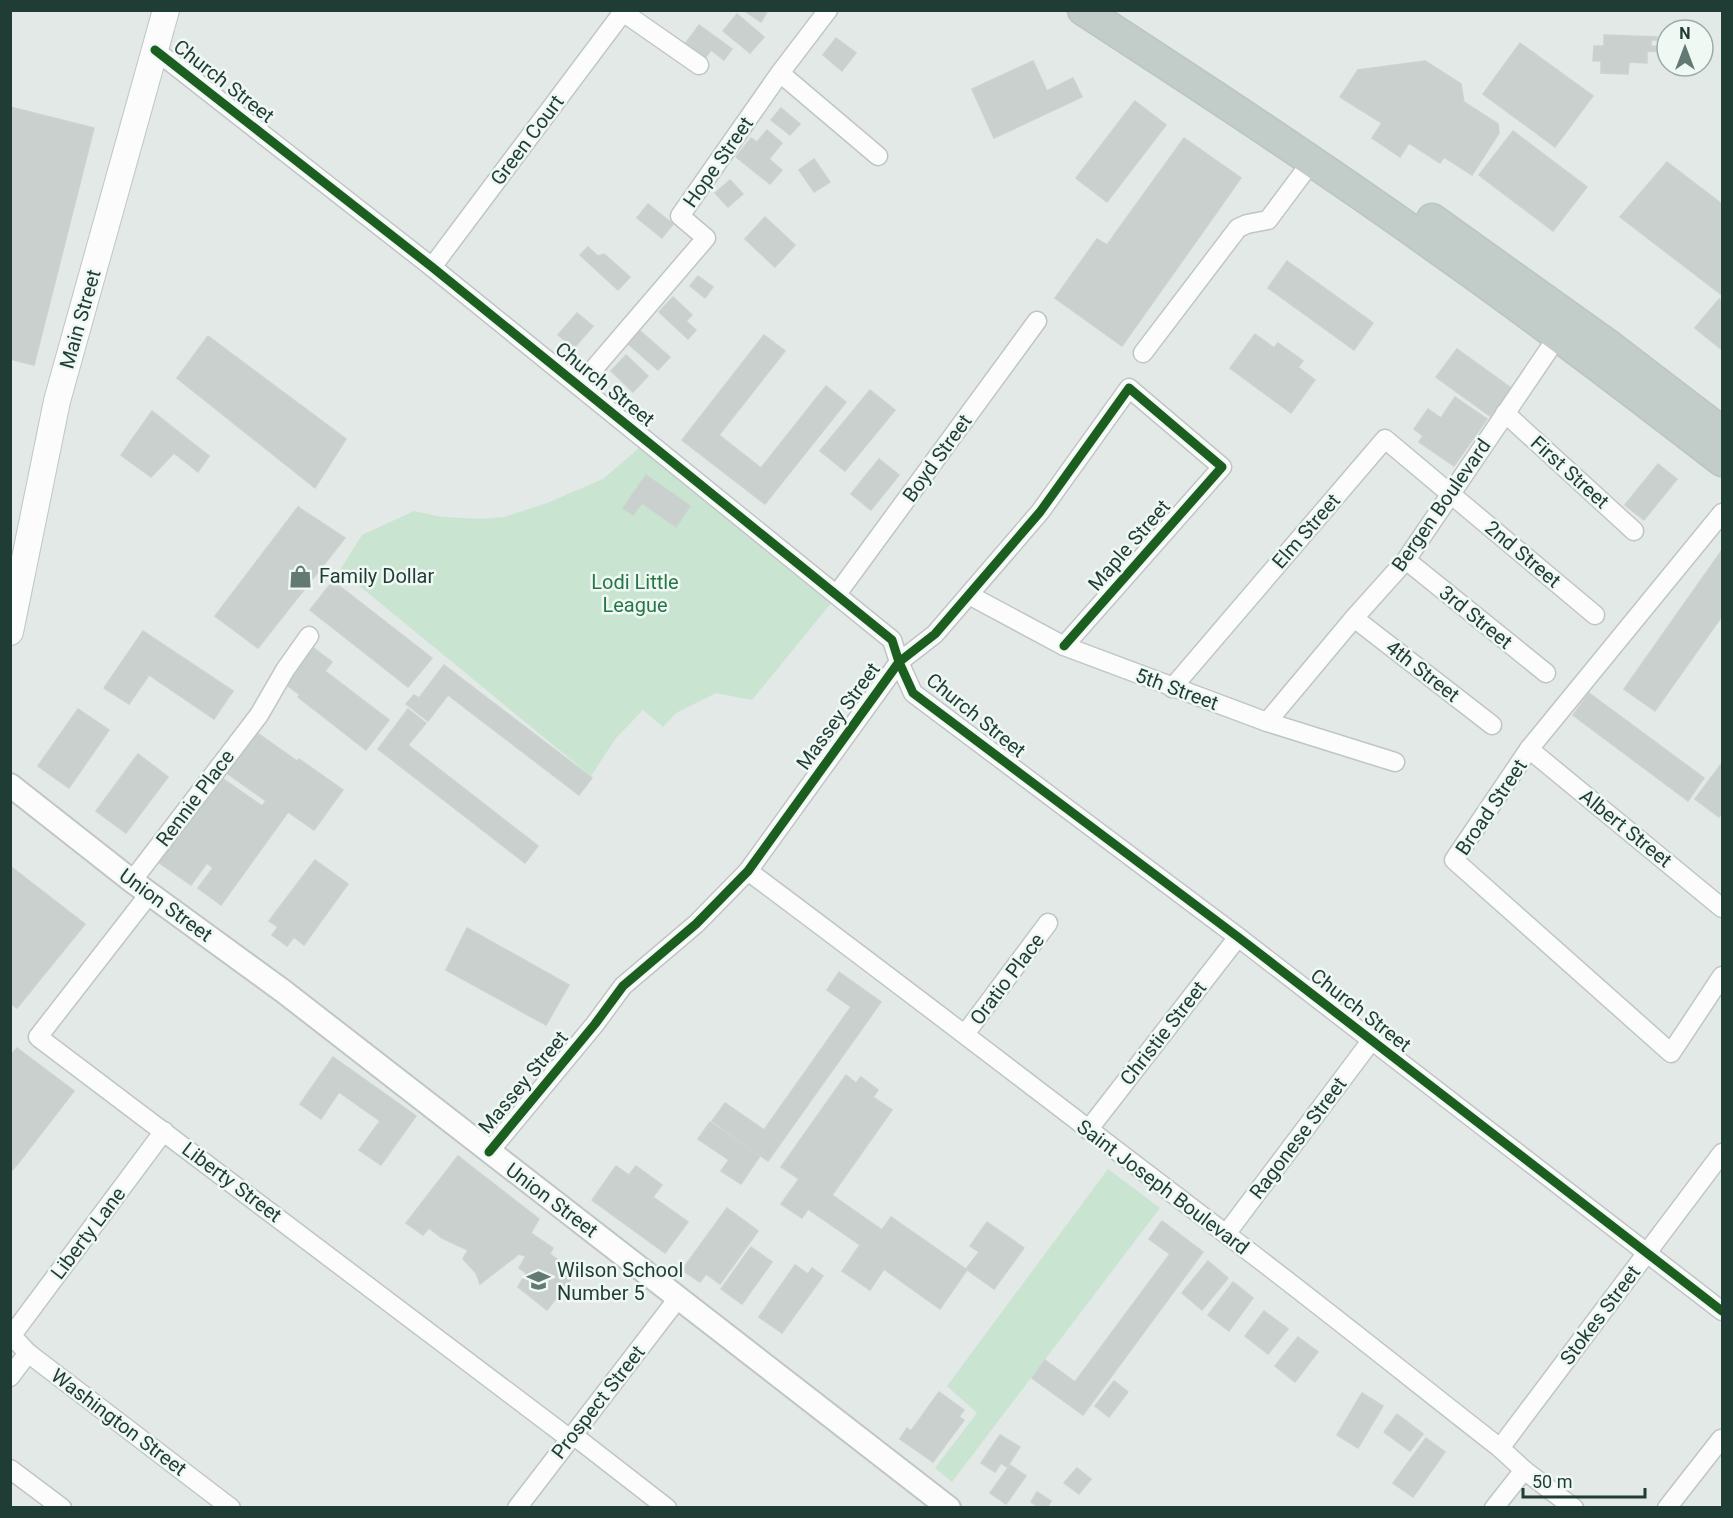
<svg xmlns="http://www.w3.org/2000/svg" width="1733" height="1518" font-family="Roboto,sans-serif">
<rect width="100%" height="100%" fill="#e2e9e6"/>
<g fill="#cae4d2">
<path d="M640 447 832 602 752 700 716 693 676 713 663 727 643 710 616 738 591 776 340 570 362 535 414 511 442 517 480 519 504 517 547 503 603 479Z"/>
<path d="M1108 1169 1160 1208 952 1482 935 1468 977 1413 947 1386Z"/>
</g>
<g fill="#c9d0cd" stroke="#cbd2cf" stroke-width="1.5">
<path d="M743 10H768L761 22Z"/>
<path d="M737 14 764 37 750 53 723 31Z"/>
<path d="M699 25 732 49 724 60 711 50 703 61 683 47Z"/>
<path d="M1604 35 1657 37V40H1651V46L1665 47V52L1647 51V63L1629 62 1628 74 1601 73V61H1593L1594 46H1604Z"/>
<path d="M836 38 856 53 842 71 823 55Z"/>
<path d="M1520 43 1593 96 1555 147 1483 94Z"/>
<path d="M1033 61 1047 91 1073 78 1082 97 994 138 972 89Z"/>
<path d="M1425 61 1461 84 1464 102 1498 124 1499 133 1472 175 1444 157 1440 163 1409 143 1400 157 1372 138 1382 123 1340 97 1358 70Z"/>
<path d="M1135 101 1166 125 1107 202 1076 178Z"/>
<path d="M10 107 94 128 34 365 10 359Z"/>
<path d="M781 108 800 124 790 135 771 120Z"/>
<path d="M767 130 782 143 769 159 782 170 770 184 736 157 751 138 757 142Z"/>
<path d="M1513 131 1587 187 1553 231 1479 175Z"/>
<path d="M1184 138 1241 178 1122 346 1055 298 1097 239 1107 245Z"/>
<path d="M814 159 830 182 814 192 799 170Z"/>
<path d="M1667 162 1722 204V295L1620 217Z"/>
<path d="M730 180 743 194 728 207 715 193Z"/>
<path d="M648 204 673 224 662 238 637 218Z"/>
<path d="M765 217 795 245 775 267 745 239Z"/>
<path d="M588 247 598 256 604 254 630 277 618 290 580 255Z"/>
<path d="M1287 261 1373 323 1354 350 1268 288Z"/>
<path d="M698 276 713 287 705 298 690 286Z"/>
<path d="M673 297 692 315 686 321 696 330 688 339 659 312Z"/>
<path d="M1719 299 1722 302V350L1695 328Z"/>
<path d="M577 313 593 326 574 348 558 335Z"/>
<path d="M639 330 670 357 658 370 627 343Z"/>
<path d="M1255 334 1274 348 1278 343 1303 361 1298 367 1315 380 1291 413 1230 368Z"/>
<path d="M764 335 785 351 719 435 761 468 826 386 846 402 765 504 682 440Z"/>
<path d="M208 336 346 439 315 488 177 378Z"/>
<path d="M1457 349 1511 388 1490 416 1436 377Z"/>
<path d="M626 355 648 376 633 392 611 371Z"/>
<path d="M870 390 895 410 845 471 820 451Z"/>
<path d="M1455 397 1487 419 1454 466 1419 442 1423 436 1414 429 1428 409 1441 418Z"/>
<path d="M152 411 209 456 198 472 174 453 151 477 121 455Z"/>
<path d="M879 459 899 475 871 510 851 494Z"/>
<path d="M1658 464 1677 479 1644 520 1625 505Z"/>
<path d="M646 475 690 506 676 527 642 503 633 515 623 508Z"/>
<path d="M298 507 345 538 258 648 215 616Z"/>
<path d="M1722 550V616L1655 711 1624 689Z"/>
<path d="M333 581 432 658 408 687 310 610Z"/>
<path d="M143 631 233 691 214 719 149 675 129 704 104 688Z"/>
<path d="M311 646 332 662 325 671 389 720 366 750 298 697 300 695 283 682Z"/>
<path d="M444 665 592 778 579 795 448 695 428 721 406 704 414 695 419 698Z"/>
<path d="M1589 693 1704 778 1688 801 1573 715Z"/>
<path d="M78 709 109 730 69 788 38 766Z"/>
<path d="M408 709 426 723 408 745 538 846 525 863 378 749Z"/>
<path d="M253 730 297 761 299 759 343 790 314 830 288 812 221 905 198 888 213 868 207 863 191 885 154 859 216 774 262 806 266 801 224 771Z"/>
<path d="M138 754 168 777 126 833 96 811Z"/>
<path d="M1722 763V813L1719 817 1695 799Z"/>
<path d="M315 860 348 884 304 945 294 937 287 946 272 935 278 927 269 921Z"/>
<path d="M10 866 85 924 17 1008 10 1003Z"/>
<path d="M467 928 569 985 546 1025 446 970Z"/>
<path d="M839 972 881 1002 768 1161 712 1121 725 1103 764 1130 851 1007 827 990Z"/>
<path d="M17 1048 74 1091 20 1161 10 1154V1056Z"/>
<path d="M333 1057 416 1116 381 1165 359 1150 380 1121 339 1092 321 1119 300 1104Z"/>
<path d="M846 1075 856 1083 861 1077 878 1090 873 1097 892 1110 832 1195 882 1230 891 1217 967 1270 940 1309 884 1269 870 1290 842 1271 860 1245 808 1209 802 1218 781 1204 799 1179 781 1167Z"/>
<path d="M710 1122 760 1156 741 1184 721 1171 729 1160 698 1139Z"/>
<path d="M10 1154 20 1161 10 1173Z"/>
<path d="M458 1156 539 1219 531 1233 553 1248 550 1254 576 1273 547 1310 518 1287 526 1273 519 1268 526 1256 519 1254 480 1284 476 1273 463 1259 468 1250 442 1238 429 1228 423 1235 406 1223Z"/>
<path d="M616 1166 629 1175 636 1166 662 1185 653 1197 688 1222 665 1253 592 1200Z"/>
<path d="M727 1208 758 1231 720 1284 706 1274 700 1282 682 1270Z"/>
<path d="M1162 1221 1203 1252 1083 1415 1032 1378 1045 1360 1075 1382 1170 1254 1149 1239Z"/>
<path d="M987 1222 1024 1248 994 1289 966 1269 979 1252 970 1246Z"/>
<path d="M751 1247 772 1262 742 1304 721 1289Z"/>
<path d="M1208 1261 1228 1278 1202 1310 1182 1293Z"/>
<path d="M795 1265 808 1274 812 1268 823 1276 782 1333 759 1317Z"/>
<path d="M1233 1282 1253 1298 1229 1331 1208 1315Z"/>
<path d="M1264 1311 1288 1329 1268 1354 1245 1336Z"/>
<path d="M1298 1337 1318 1352 1295 1382 1275 1366Z"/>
<path d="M1114 1381 1128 1392 1109 1417 1095 1406Z"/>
<path d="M939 1392 964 1410 959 1417 964 1420 933 1462 900 1439 907 1428 911 1431Z"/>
<path d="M1362 1393 1383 1406 1358 1448 1337 1435Z"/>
<path d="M1397 1414 1423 1434 1410 1451 1384 1432Z"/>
<path d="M1000 1435 1020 1447 1007 1467 1001 1463 995 1472 981 1463Z"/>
<path d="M1426 1438 1445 1452 1413 1497 1393 1483Z"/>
<path d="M1010 1465 1026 1476 1006 1504 990 1493Z"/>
<path d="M1077 1468 1091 1479 1079 1494 1064 1483Z"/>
<path d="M1037 1492 1051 1501 1047 1508H1040L1031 1502Z"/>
</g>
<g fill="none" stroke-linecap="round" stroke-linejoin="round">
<defs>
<g id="minor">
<path d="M620 10 699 65"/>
<path d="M155 50 432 267 892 640 899 662 913 693 1238 937 1722 1311"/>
<path d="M780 73 878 156"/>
<path d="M432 267 623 12"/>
<path d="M1143 353 1238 228 1247 224 1268 220 1312 161"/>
<path d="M579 386 706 238 680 216 780 73 828 10"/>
<path d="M1505 413 1634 531"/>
<path d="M1722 513 1529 749 1454 860 1671 1053 1722 976"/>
<path d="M1406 560 1546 673"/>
<path d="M837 594 1037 321"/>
<path d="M969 595 1064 646 1267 722 1395 762"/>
<path d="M1354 618 1492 725"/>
<path d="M1172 688 1385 439 1595 615"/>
<path d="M1267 722 1354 618 1406 560 1558 336"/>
<path d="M1529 749 1722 908"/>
<path d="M748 871C909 991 1067 1113 1226 1234 1319 1304 1409 1377 1500 1448L1524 1470 1574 1508"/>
<path d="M132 881 259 715 285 670 309 636"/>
<path d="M150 893 38 1037 570 1439"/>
<path d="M965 1034 1048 923"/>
<path d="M1088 1130 1238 937"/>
<path d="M489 1152 595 1024 623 986 696 924 748 871 899 662 935 634 1040 512 1129 388 1222 467 1064 646"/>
<path d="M1226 1234 1371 1041"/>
<path d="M10 1334 28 1353 231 1508"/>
<path d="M12 1335 164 1131"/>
<path d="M10 1377 28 1353"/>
<path d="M573 1435 667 1508"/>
<path d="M1500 1448 1722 1153"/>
<path d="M10 1469 62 1508"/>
<path d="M517 1508 679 1297"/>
<path d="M1494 1508 1524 1470"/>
<path d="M1667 1508 1721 1439"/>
</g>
<path id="tertiary" d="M10 785 132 881 283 991 949 1508"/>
<path id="secondary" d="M10 632 57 401 166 10"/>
<g id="trunk">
<path d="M1083 10C1203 88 1322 166 1438 249 1535 317 1629 389 1722 461"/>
<path d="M1432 219 1611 347 1722 432"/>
</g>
</defs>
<use href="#minor" stroke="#bfc6c3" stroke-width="21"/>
<use href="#tertiary" stroke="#bfc6c3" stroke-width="26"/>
<use href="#secondary" stroke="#bec7c3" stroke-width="28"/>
<use href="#trunk" stroke="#bbc5c2" stroke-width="33"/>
<use href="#minor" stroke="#fbfcfb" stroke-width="18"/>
<use href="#tertiary" stroke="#fbfcfb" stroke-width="22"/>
<use href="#secondary" stroke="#fbfcfb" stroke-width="26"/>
<use href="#trunk" stroke="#c2ccc9" stroke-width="30"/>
<defs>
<g id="cycleway">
<path d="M155 50 432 267 892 640 899 662 913 693 1238 937 1722 1311"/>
<path d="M489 1152 595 1024 623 986 696 924 748 871 899 662 935 634 1040 512 1129 388 1222 467 1064 646"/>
</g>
</defs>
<use href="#cycleway" stroke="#f0f8f4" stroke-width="13"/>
<use href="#cycleway" stroke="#1b5e20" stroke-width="9"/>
</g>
<defs>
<symbol id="shop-bare" viewBox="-9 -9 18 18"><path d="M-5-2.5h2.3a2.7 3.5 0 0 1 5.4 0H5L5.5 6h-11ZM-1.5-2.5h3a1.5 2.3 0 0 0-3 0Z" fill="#637973" stroke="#f0f8f4" stroke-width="2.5" paint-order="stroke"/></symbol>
<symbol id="school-bare" viewBox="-9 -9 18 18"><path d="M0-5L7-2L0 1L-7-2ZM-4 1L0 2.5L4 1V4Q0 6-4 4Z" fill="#637973" stroke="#f0f8f4" stroke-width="2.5" paint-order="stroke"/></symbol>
</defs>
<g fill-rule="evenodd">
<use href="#shop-bare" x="284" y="560" width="33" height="33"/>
<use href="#school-bare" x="522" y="1264" width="33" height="33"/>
</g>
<g text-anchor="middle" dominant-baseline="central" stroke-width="5" stroke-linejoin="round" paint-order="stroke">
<g font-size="20" fill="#1f3d35" stroke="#f0f8f4">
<text transform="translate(224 81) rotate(38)">Church Street</text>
<text transform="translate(527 140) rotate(-53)">Green Court</text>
<text transform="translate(718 162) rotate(-55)">Hope Street</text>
<text transform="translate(80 319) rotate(-74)">Main Street</text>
<text transform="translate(605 384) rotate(39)">Church Street</text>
<text transform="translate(937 458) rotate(-54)">Boyd Street</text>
<text transform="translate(1570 472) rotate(42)">First Street</text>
<text transform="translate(1441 505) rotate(-55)">Bergen Boulevard</text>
<text transform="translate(1306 531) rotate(-49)">Elm Street</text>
<text transform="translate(1129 545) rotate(-49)">Maple Street</text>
<text transform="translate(1523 554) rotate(40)">2nd Street</text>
<text transform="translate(1476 617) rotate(39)">3rd Street</text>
<text transform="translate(1423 671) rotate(38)">4th Street</text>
<text transform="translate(1177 689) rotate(20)">5th Street</text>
<text transform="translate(976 715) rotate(39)">Church Street</text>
<text transform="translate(838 716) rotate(-54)">Massey Street</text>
<text transform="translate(195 798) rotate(-53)">Rennie Place</text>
<text transform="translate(1491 807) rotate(-56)">Broad Street</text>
<text transform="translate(1626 828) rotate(39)">Albert Street</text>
<text transform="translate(166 905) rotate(36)">Union Street</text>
<text transform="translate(1007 979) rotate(-53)">Oratio Place</text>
<text transform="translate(1361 1010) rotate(38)">Church Street</text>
<text transform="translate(1163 1033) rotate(-52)">Christie Street</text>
<text transform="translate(523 1082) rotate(-50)">Massey Street</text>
<text transform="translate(1298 1138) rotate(-53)">Ragonese Street</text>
<text transform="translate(232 1182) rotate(37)">Liberty Street</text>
<text transform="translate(1163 1187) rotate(37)">Saint Joseph Boulevard</text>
<text transform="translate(552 1200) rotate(37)">Union Street</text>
<text transform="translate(88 1233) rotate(-53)">Liberty Lane</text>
<text transform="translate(1600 1315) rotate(-53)">Stokes Street</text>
<text transform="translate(598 1402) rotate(-52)">Prospect Street</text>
<text transform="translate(119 1422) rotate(37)">Washington Street</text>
</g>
<g font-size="20" fill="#1f3d35" stroke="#f0f8f4" text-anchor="start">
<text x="319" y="576">Family Dollar</text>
<text x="557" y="1270">Wilson School<tspan x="557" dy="23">Number 5</tspan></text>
</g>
<g font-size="20" fill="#257846" stroke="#f0f8f4">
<text x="635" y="582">Lodi Little<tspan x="635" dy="23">League</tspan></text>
</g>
</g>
<rect width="1733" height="1518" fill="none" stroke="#1f3d35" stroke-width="24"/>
<g transform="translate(1685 48)"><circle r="28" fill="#f0f8f4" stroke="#9cada8" stroke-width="1.5"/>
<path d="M0-4.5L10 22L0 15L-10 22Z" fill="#637973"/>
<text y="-9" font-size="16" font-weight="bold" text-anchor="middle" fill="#1f3d35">N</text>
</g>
<path d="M1523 1488v9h122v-9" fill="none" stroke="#1f3d35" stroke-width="3"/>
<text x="1532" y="1488" font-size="18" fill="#1f3d35" stroke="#f0f8f4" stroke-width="4.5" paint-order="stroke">50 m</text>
</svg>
